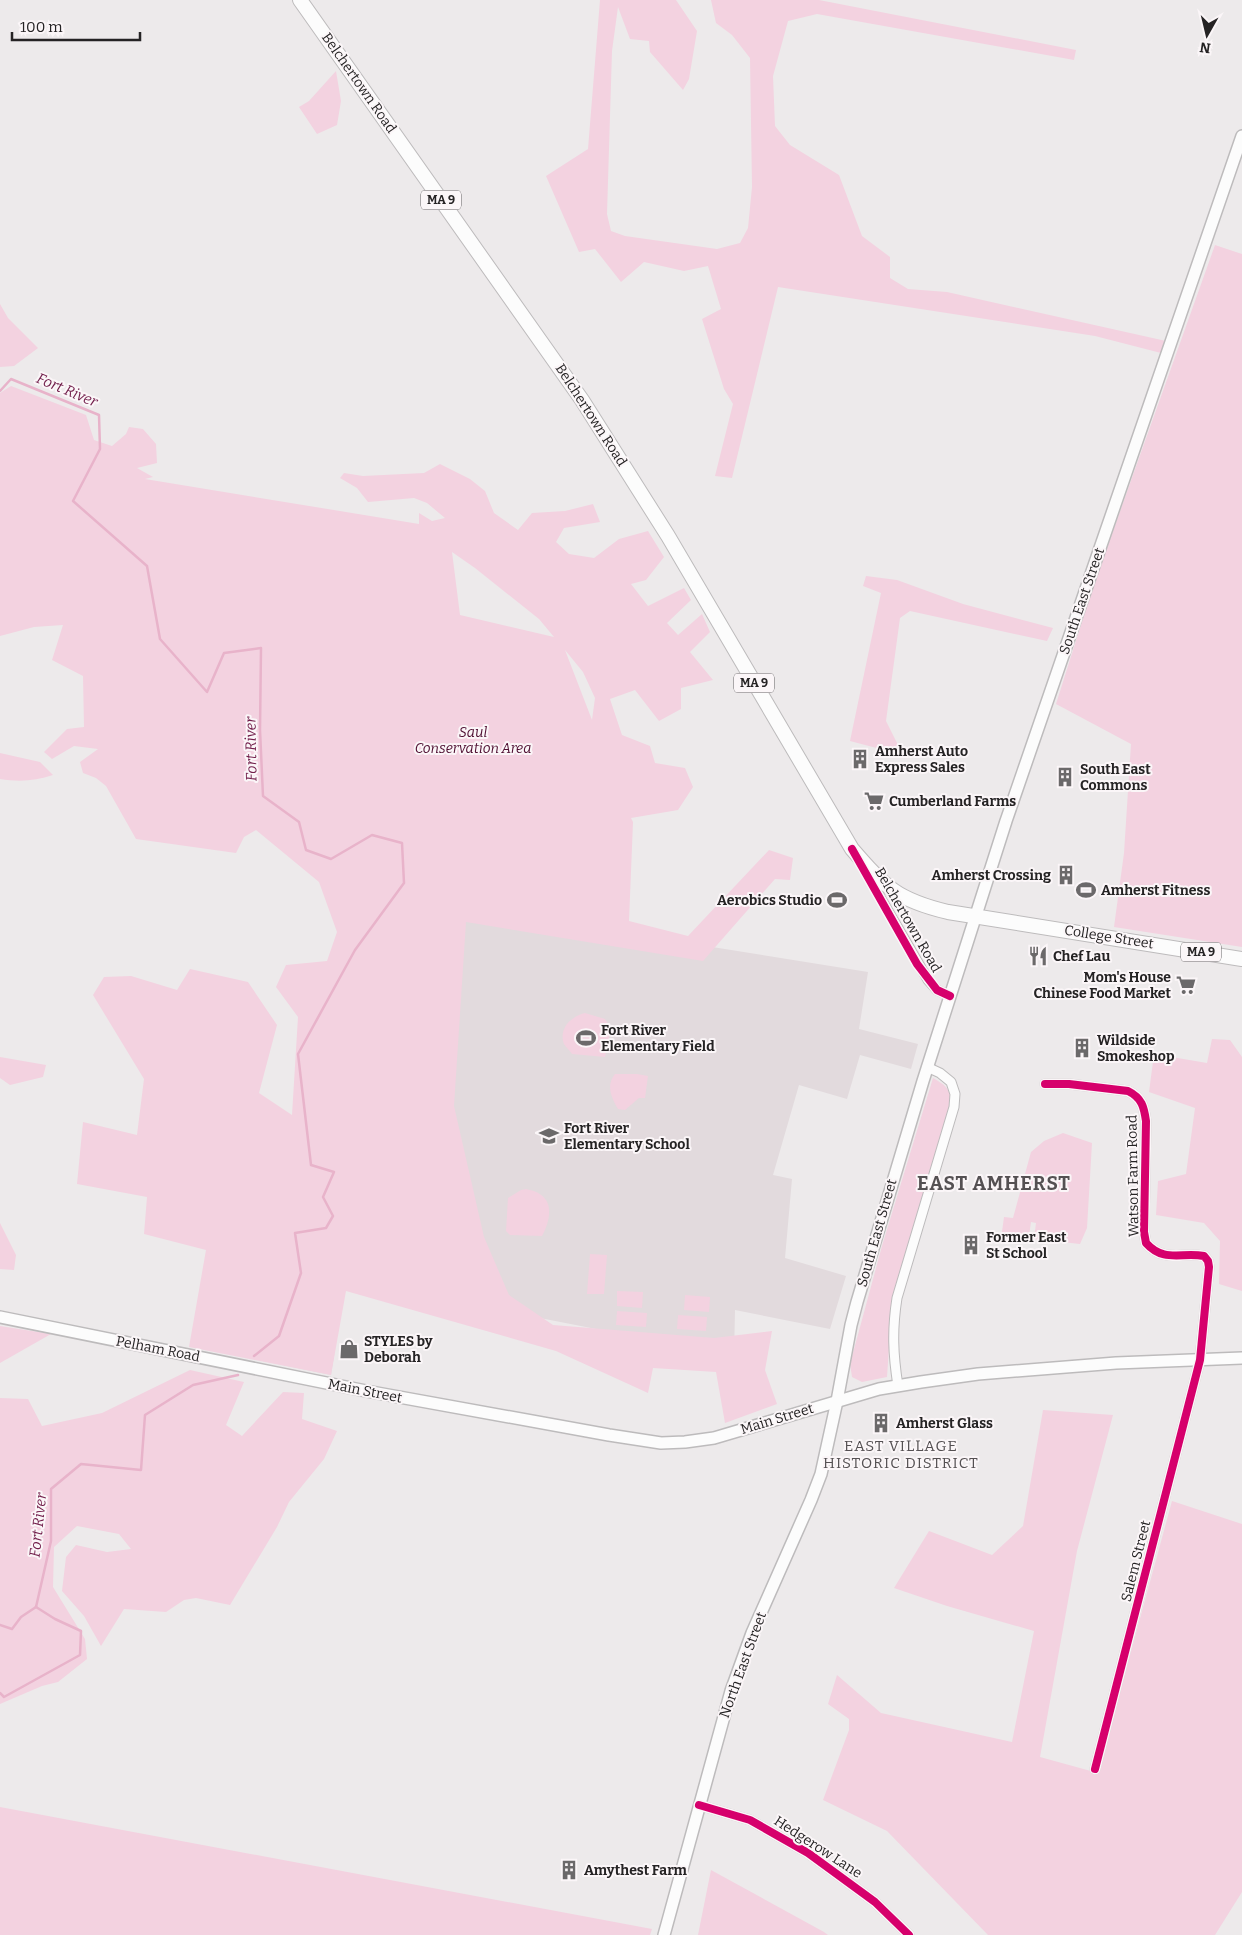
<svg xmlns="http://www.w3.org/2000/svg" width="1242" height="1935" font-family="Bitter,serif">
<rect width="100%" height="100%" fill="#edeaeb"/>
<path fill="#e2dadd" d="M385 907 706 946 868 972 859 1029 918 1044 911 1069 860 1055 847 1099 799 1085 773 1175 792 1179 785 1258 846 1276 830 1329 735 1310 734 1356 346 1280 331 1375 258 1360 274 1339Z"/>
<g fill="#f3d2e0" fill-rule="evenodd">
<path d="M600 0H676L697 31 689 79 683 90 650 52 649 41 630 39 618 7 612 51 607 214 611 231 625 236 717 249 740 243 748 228 752 187 750 58 732 35 716 23 711 0H819L1076 50 1074 60 817 14 788 21 773 76 775 126 790 145 839 175 862 236 890 257V278L908 289 947 292 1166 341 1161 353 1095 336 778 287 732 478 715 476 733 404 724 389 702 319 721 309 708 266 684 271 644 262 621 282 595 249 579 252 546 176 588 149Z"/>
<path d="M336 71 341 101 337 125 317 134 299 107 309 101Z"/>
<path d="M1215 245 1242 254V947L1114 927 1124 853 1131 744 1056 704 1092 590Z"/>
<path d="M0 304 8 318 38 348 14 366 0 367Z"/>
<path d="M11 386 86 415 94 440 112 446 126 434 129 427 143 429 156 444 157 463 137 468 153 477 145 479 419 524V513L432 521 445 518 427 503 414 498 368 502 357 488 340 478 344 473 363 476 424 473 440 464 470 479 485 491 494 513 518 530 532 513 565 511 593 504 600 522 564 528 556 542 569 554 594 558 619 539 648 531 664 557 646 580 631 584 648 606 684 588 691 600 667 623 678 635 702 614 710 632 690 652 713 680 681 688V709L659 721 635 690 610 699 622 735 650 746 655 763 685 768 693 787 678 810 631 818 633 822 629 921 688 936 769 850 793 858 790 880 775 879 703 961 466 922 454 1106 484 1237 509 1295 553 1325 714 1338 772 1331 765 1370 777 1404 725 1423 716 1372 653 1368 648 1393 556 1351 346 1291 331 1375 189 1347 206 1250 144 1234 147 1197 77 1184 83 1122 137 1135 144 1079 93 995 104 977 131 976 177 990 190 969 248 982 277 1025 259 1093 292 1115 298 1017 276 987 286 965 327 961 337 932 319 882 256 830 244 837 236 853 136 839 106 786 96 778 83 773 80 762 98 749 74 746 52 759 44 752 67 729 84 727 83 676 52 660 63 625 34 627 0 636V393ZM452 552 475 568 539 619 554 637 460 615ZM565 650 583 672 595 698 592 720Z"/>
<path d="M866 576 897 580 963 604 1053 628 1047 641 910 611 900 618 886 721 903 755 850 741 881 593 863 586Z"/>
<path d="M0 753 40 762 53 775C35 781 19 782 0 779Z"/>
<path d="M585 1013 605 1019 611 1028 605 1057 572 1054C570 1051 566 1047 564 1044 558 1028 572 1016 585 1013Z"/>
<path d="M1212 1039 1230 1040 1242 1057V1291L1219 1284 1220 1241 1204 1223 1156 1215 1158 1181 1186 1174 1195 1108 1149 1092 1154 1054 1207 1063Z"/>
<path d="M0 1057 46 1065 43 1077 10 1085 0 1078Z"/>
<path d="M615 1074H637L648 1076 645 1098H639L625 1110 618 1109C611 1097 606 1085 615 1074Z"/>
<path d="M933 1078C948 1087 951 1089 951 1107L890 1333 887 1377 862 1382 852 1377 850 1364 882 1246Z"/>
<path d="M1063 1133 1092 1143 1087 1228 1080 1244 1034 1239 1036 1223 1031 1222 1028 1243 1001 1239 1004 1217 1013 1218 1031 1152 1044 1141Z"/>
<path d="M526 1189C554 1194 553 1215 542 1236L510 1235 506 1231 508 1198 521 1190Z"/>
<path d="M0 1223 16 1255 14 1270 0 1269Z"/>
<path d="M590 1254 607 1255 604 1294H587Z"/>
<path d="M617 1291 643 1292 642 1308 617 1306Z"/>
<path d="M685 1295 710 1297 709 1312 684 1310Z"/>
<path d="M617 1311 647 1313 646 1327 616 1325Z"/>
<path d="M678 1315 707 1317 706 1331 677 1329Z"/>
<path d="M0 1326 51 1334 0 1363Z"/>
<path d="M190 1370 244 1382 226 1425 242 1436 283 1392 304 1393 302 1419 337 1431 324 1459 289 1502 277 1527 230 1605 196 1598 184 1600 166 1612 124 1609 101 1646 84 1616 62 1591 66 1557 76 1545 107 1552 131 1549 119 1534 77 1526 54 1547 53 1587 85 1639 87 1659 58 1682 42 1686 0 1704V1398L28 1399 42 1426 102 1413Z"/>
<path d="M1043 1410 1113 1415 1077 1551 1040 1757 1098 1773 1172 1501 1242 1524V1892L1215 1935H988L887 1831 823 1800 849 1730V1719L828 1704 837 1675 881 1713 1012 1742 1034 1631 947 1606 894 1588 929 1531 992 1555 1023 1526Z"/>
<path d="M0 1807 652 1929 650 1935H0Z"/>
<path d="M711 1870 824 1932 828 1935H698Z"/>
</g>
<g fill="none" stroke-linecap="round" stroke-linejoin="round">
<g stroke="#e8b3ca" stroke-width="2.5">
<path d="M0 391 11 379 99 415 100 449 73 501 147 566 160 639 207 692 224 653 261 648 260 730 263 796 299 822 306 850 331 859 372 835 402 843 404 883 355 950 298 1054 311 1165 334 1172 323 1197 333 1216 326 1228 295 1233 301 1273 279 1336 254 1356"/>
<path d="M36 1607 51 1541V1489L81 1464 141 1470 145 1415 193 1385 238 1375"/>
<path d="M0 1625 12 1629 21 1617 36 1607"/>
<path d="M0 1693 4 1697 80 1655 81 1631 55 1619 36 1607"/>
</g>
<defs>
<g id="minor">
<path d="M862 866 928 980 937 990 950 996"/>
<path d="M1045 1084H1069L1128 1091C1142 1098 1144 1107 1146 1121L1144 1232 1146 1243C1164 1263 1181 1252 1204 1256L1208 1261 1209 1267 1200 1360 1095 1769"/>
<path d="M898 1386C893 1354 892 1330 897 1298L954 1107 955 1094 951 1082 940 1073 927 1067"/>
<path d="M699 1805 750 1820 808 1853 875 1902 909 1935"/>
</g>
<g id="major">
<path d="M0 1317 366 1391 609 1435 661 1443 685 1442 714 1438 879 1389 921 1382 978 1374 1116 1363 1242 1358"/>
<path d="M664 1935 731 1691 752 1633 811 1500 821 1474 837 1401 851 1325 857 1302 923 1081 1006 821 1242 136"/>
</g>
<path id="highway" d="M300 0 582 400 668 536 852 849C885 887 897 900 948 912L1242 959"/>
</defs>
<use href="#minor" stroke="#bdbbbc" stroke-width="11"/>
<use href="#major" stroke="#bdbbbc" stroke-width="14"/>
<use href="#highway" stroke="#bdbbbc" stroke-width="16"/>
<use href="#minor" stroke="#fcfcfc" stroke-width="9"/>
<use href="#major" stroke="#fcfcfc" stroke-width="11"/>
<use href="#highway" stroke="#fcfcfc" stroke-width="14"/>
<defs>
<g id="cycleway">
<path d="M852 849 917 964 937 990 950 996"/>
<path d="M1045 1084H1069L1128 1091C1142 1098 1144 1107 1146 1121L1144 1232 1146 1243C1164 1263 1181 1252 1204 1256L1208 1261 1209 1267 1200 1360 1095 1769"/>
<path d="M699 1805 750 1820 808 1853 875 1902 909 1935"/>
</g>
</defs>
<use href="#cycleway" stroke="#fbf6f8" stroke-width="11"/>
<use href="#cycleway" stroke="#d6006c" stroke-width="8"/>
</g>
<defs>
<symbol id="building-bare" viewBox="-9 -9 18 18"><path d="M-4-6H4V6H1V3H-1V6H-4ZM-2.5-4.3h1.7v1.8h-1.7ZM.8-4.3h1.7v1.8H.8ZM-2.5-1h1.7V.8h-1.7ZM.8-1h1.7V.8H.8Z" fill="#6b696a" stroke="#fbf6f8" stroke-width="2.5" paint-order="stroke"/></symbol>
<symbol id="supermarket-bare" viewBox="-9 -9 18 18"><path d="M-6-5.5h2.5l.6 2H6L4.5 2H-2.5L-4.4-4H-6ZM-1.5 3.2a1.3 1.3 0 1 0 .1 0ZM3 3.2a1.3 1.3 0 1 0 .1 0Z" fill="#6b696a" stroke="#fbf6f8" stroke-width="2.5" paint-order="stroke"/></symbol>
<symbol id="stadium-bare" viewBox="-9 -9 18 18"><path d="M0-5a6.5 5 0 1 0 0 10a6.5 5 0 1 0 0-10ZM-3.5-1.8h7v3.6h-7Z" fill="#6b696a" stroke="#fbf6f8" stroke-width="2.5" paint-order="stroke"/></symbol>
<symbol id="restaurant-bare" viewBox="-9 -9 18 18"><path d="M-5-6h1v4h1v-4h1v4h1v-4h1v5L-1.5 .5V6h-2V.5L-5-1ZM5-6V6H3V1.5H1.5Q1.5-4 5-6Z" fill="#6b696a" stroke="#fbf6f8" stroke-width="2.5" paint-order="stroke"/></symbol>
<symbol id="school-bare" viewBox="-9 -9 18 18"><path d="M0-5L7-2L0 1L-7-2ZM-4 1L0 2.5L4 1V4Q0 6-4 4Z" fill="#6b696a" stroke="#fbf6f8" stroke-width="2.5" paint-order="stroke"/></symbol>
<symbol id="shop-bare" viewBox="-9 -9 18 18"><path d="M-5-2.5h2.3a2.7 3.5 0 0 1 5.4 0H5L5.5 6h-11ZM-1.5-2.5h3a1.5 2.3 0 0 0-3 0Z" fill="#6b696a" stroke="#fbf6f8" stroke-width="2.5" paint-order="stroke"/></symbol>
</defs>
<g fill-rule="evenodd">
<use href="#building-bare" x="846" y="745" width="28" height="28"/>
<use href="#building-bare" x="1051" y="763" width="28" height="28"/>
<use href="#supermarket-bare" x="860" y="787" width="28" height="28"/>
<use href="#building-bare" x="1052" y="861" width="28" height="28"/>
<use href="#stadium-bare" x="1072" y="876" width="28" height="28"/>
<use href="#stadium-bare" x="823" y="886" width="28" height="28"/>
<use href="#restaurant-bare" x="1024" y="942" width="28" height="28"/>
<use href="#supermarket-bare" x="1172" y="971" width="28" height="28"/>
<use href="#stadium-bare" x="572" y="1024" width="28" height="28"/>
<use href="#building-bare" x="1068" y="1034" width="28" height="28"/>
<use href="#school-bare" x="535" y="1122" width="28" height="28"/>
<use href="#building-bare" x="957" y="1231" width="28" height="28"/>
<use href="#shop-bare" x="335" y="1335" width="28" height="28"/>
<use href="#building-bare" x="867" y="1409" width="28" height="28"/>
<use href="#building-bare" x="555" y="1856" width="28" height="28"/>
</g>
<g text-anchor="middle" dominant-baseline="central" stroke-width="4" stroke-linejoin="round" paint-order="stroke">
<g fill="#fbf6f8" stroke="#656264" stroke-width="1">
<rect x="421" y="190.5" width="40" height="19" rx="4"/>
<rect x="734" y="673.5" width="40" height="19" rx="4"/>
<rect x="1181" y="942.5" width="40" height="19" rx="4"/>
</g>
<g font-size="12" font-weight="bold" fill="#252324">
<text x="441" y="200">MA 9</text>
<text x="754" y="683">MA 9</text>
<text x="1201" y="952">MA 9</text>
</g>
<g font-size="14" fill="#252324" stroke="#fbf6f8">
<text transform="translate(359 83) rotate(55)">Belchertown Road</text>
<text transform="translate(591 415) rotate(57)">Belchertown Road</text>
<text transform="translate(1082 601) rotate(-71)">South East Street</text>
<text transform="translate(908 920) rotate(60)">Belchertown Road</text>
<text transform="translate(1109 937) rotate(9)">College Street</text>
<text transform="translate(1133 1176) rotate(-91)">Watson Farm Road</text>
<text transform="translate(877 1233) rotate(-74)">South East Street</text>
<text transform="translate(158 1349) rotate(11)">Pelham Road</text>
<text transform="translate(365 1391) rotate(11)">Main Street</text>
<text transform="translate(777 1419) rotate(-17)">Main Street</text>
<text transform="translate(1136 1561) rotate(-76)">Salem Street</text>
<text transform="translate(743 1665) rotate(-70)">North East Street</text>
<text transform="translate(818 1847) rotate(33)">Hedgerow Lane</text>
</g>
<g font-size="14" font-style="italic" fill="#4e0e31" stroke="#fbf6f8">
<text x="473" y="732">Saul<tspan x="473" dy="16">Conservation Area</tspan></text>
</g>
<g font-size="14" font-weight="bold" fill="#252324" stroke="#fbf6f8" text-anchor="start">
<text x="875" y="751">Amherst Auto<tspan x="875" dy="16">Express Sales</tspan></text>
<text x="1080" y="769">South East<tspan x="1080" dy="16">Commons</tspan></text>
<text x="889" y="801">Cumberland Farms</text>
<text x="1051" y="875" text-anchor="end">Amherst Crossing</text>
<text x="1101" y="890">Amherst Fitness</text>
<text x="822" y="900" text-anchor="end">Aerobics Studio</text>
<text x="1053" y="956">Chef Lau</text>
<text x="1171" y="977" text-anchor="end">Mom's House<tspan x="1171" dy="16">Chinese Food Market</tspan></text>
<text x="601" y="1030">Fort River<tspan x="601" dy="16">Elementary Field</tspan></text>
<text x="1097" y="1040">Wildside<tspan x="1097" dy="16">Smokeshop</tspan></text>
<text x="564" y="1128">Fort River<tspan x="564" dy="16">Elementary School</tspan></text>
<text x="986" y="1237">Former East<tspan x="986" dy="16">St School</tspan></text>
<text x="364" y="1341">STYLES by<tspan x="364" dy="16">Deborah</tspan></text>
<text x="896" y="1423">Amherst Glass</text>
<text x="584" y="1870">Amythest Farm</text>
</g>
<g font-size="15" font-style="italic" fill="#711d4a" stroke="#fbf6f8">
<text transform="translate(67 390) rotate(23)">Fort River</text>
<text transform="translate(251 749) rotate(-91)">Fort River</text>
<text transform="translate(38 1525) rotate(-84)">Fort River</text>
</g>
<g font-size="15" letter-spacing="1" fill="#545052" stroke="#fbf6f8">
<text x="901" y="1446">EAST VILLAGE<tspan x="901" dy="17">HISTORIC DISTRICT</tspan></text>
</g>
<g font-size="19" font-weight="bold" letter-spacing="1" fill="#545052" stroke="#fbf6f8">
<text x="994" y="1183">EAST AMHERST</text>
</g>
</g>
<g transform="translate(1207 35) rotate(188)" stroke="#fbf6f8" stroke-width="4" paint-order="stroke">
<path d="M0-4L9 19L0 12L-9 19Z" fill="#252324"/>
<text y="-8" font-size="14" font-weight="bold" text-anchor="middle" fill="#252324">N</text>
</g>
<path d="M12 32v8h128v-8" fill="none" stroke="#252324" stroke-width="2.5"/>
<text x="20" y="32" font-size="15" fill="#252324" stroke="#fbf6f8" stroke-width="4" paint-order="stroke">100 m</text>
</svg>
